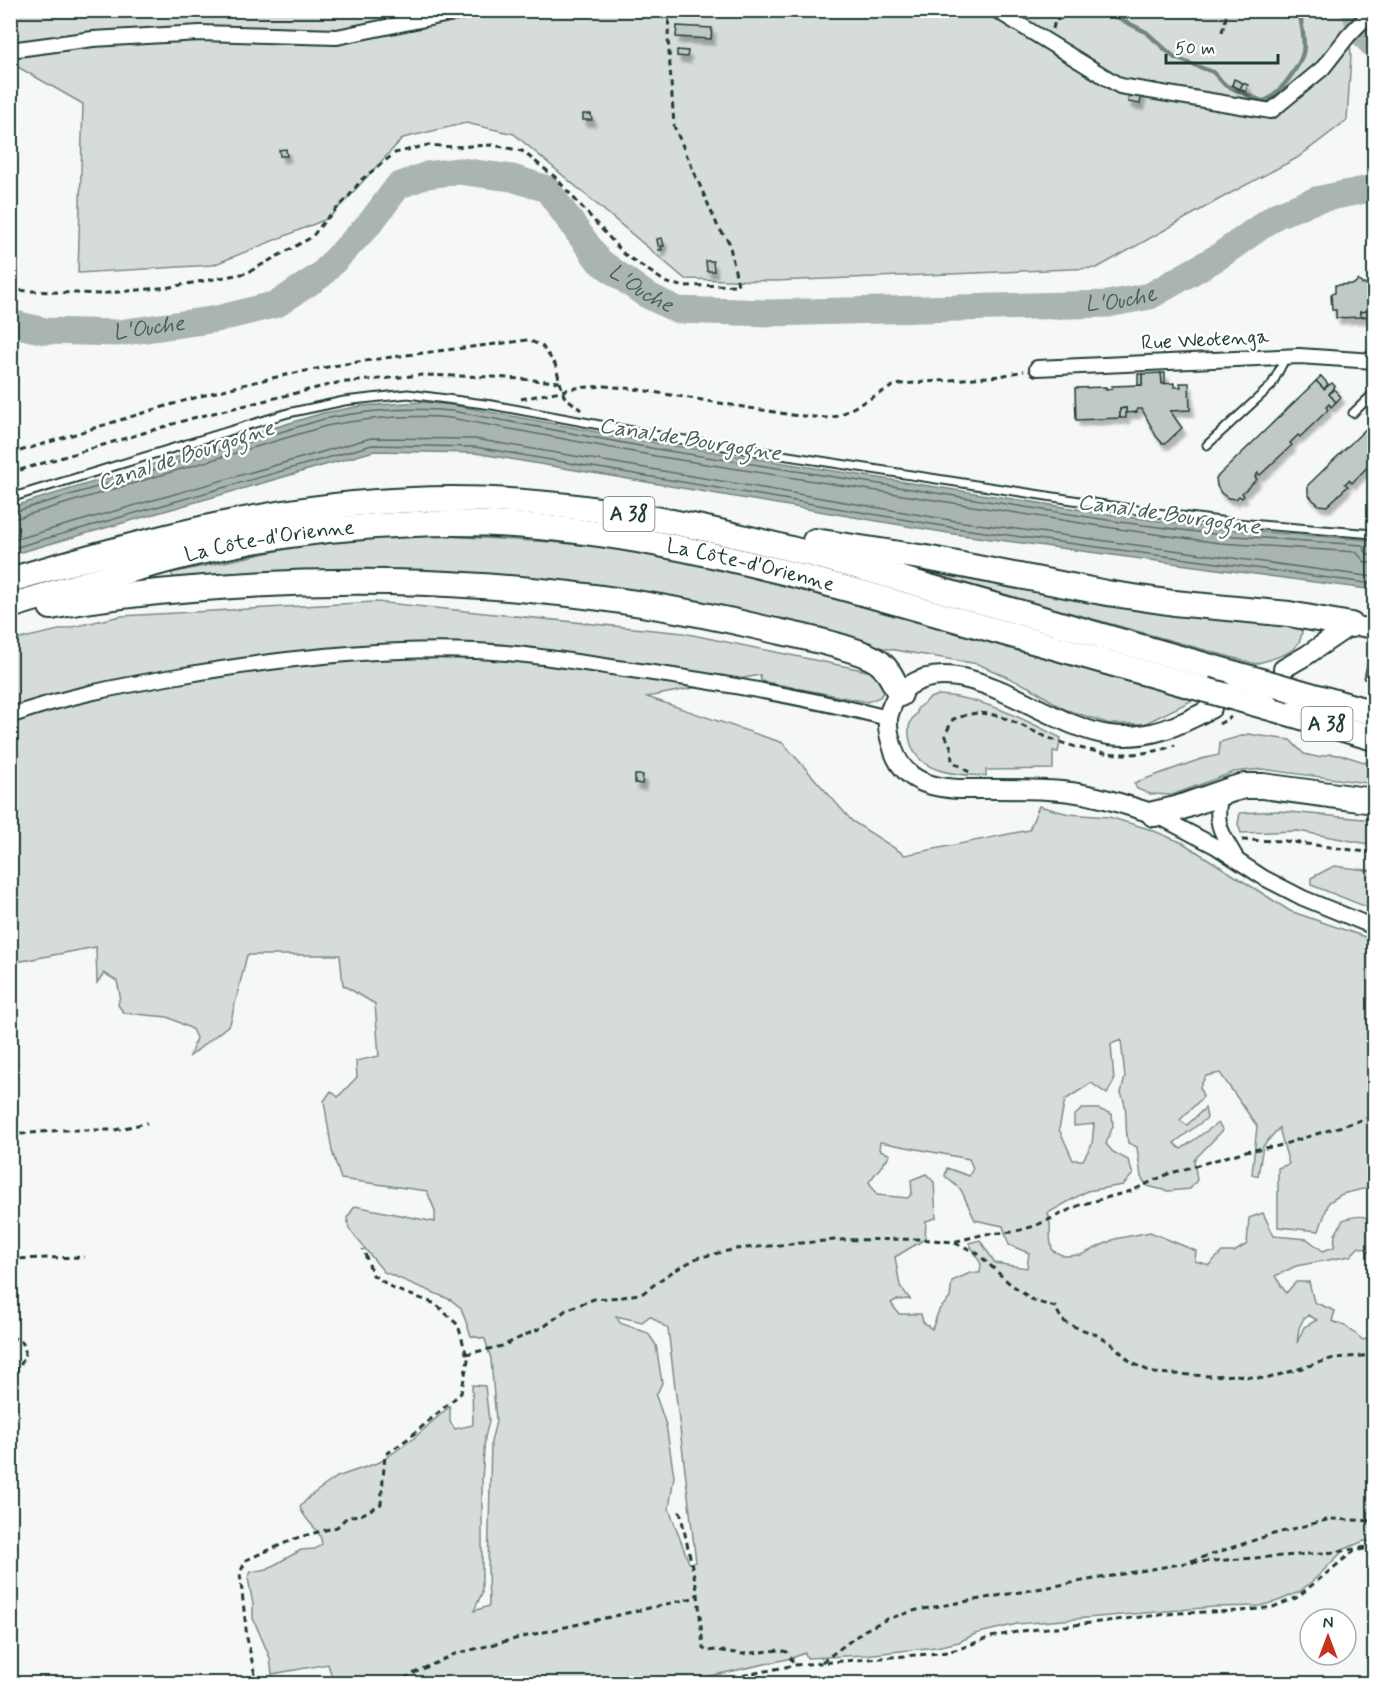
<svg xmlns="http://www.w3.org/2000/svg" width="1385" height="1694" font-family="Mynerve,sans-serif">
<defs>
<filter id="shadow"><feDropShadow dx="3.5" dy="6" stdDeviation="1.5" flood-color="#0004"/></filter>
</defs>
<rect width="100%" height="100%" fill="#f6f7f7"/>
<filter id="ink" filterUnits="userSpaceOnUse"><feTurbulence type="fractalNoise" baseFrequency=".0167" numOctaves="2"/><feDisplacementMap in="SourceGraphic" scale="12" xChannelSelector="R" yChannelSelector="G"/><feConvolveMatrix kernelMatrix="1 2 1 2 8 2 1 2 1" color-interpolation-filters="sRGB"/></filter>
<g filter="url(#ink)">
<g fill="#d6dcdb" stroke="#7a8c88" stroke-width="1.5" fill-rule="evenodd">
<path d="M11 10H1347L1351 55 1347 120 1297 158 1227 195 1097 268 775 281 685 279 514 134 466 123 403 138 329 218 213 265 78 273 83 104 11 63Z"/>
<path d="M428 535 551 542 645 551 750 576 890 613 1193 700 1144 724H1110L1064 709 1031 688 978 664 877 647 678 603 175 580 171 573 320 542Z"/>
<path d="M927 570 1088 602 1142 611 1297 625 1302 632C1300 655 1275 657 1256 664L927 573Z"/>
<path d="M376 602 683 633 877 673 886 687 880 697 867 702 761 681 760 675 647 697 783 743 852 821 905 855 1029 830 1039 806 1069 814 1109 817 1149 829 1183 843 1290 911 1374 940V1189L1371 1187 1342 1194 1329 1202 1319 1231 1278 1227V1168L1289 1164 1279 1128 1263 1146 1258 1176 1252 1174 1257 1126 1220 1073 1206 1076 1200 1087 1203 1097 1180 1120 1187 1125 1205 1108 1207 1118 1174 1143 1181 1149 1218 1123 1223 1130 1194 1160 1197 1180 1190 1189 1168 1191 1147 1186 1141 1177 1137 1147 1128 1143C1124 1124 1129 1110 1121 1093L1125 1077 1121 1040 1111 1044 1114 1081 1107 1094 1091 1083 1065 1100 1059 1129 1073 1160H1083L1092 1144 1094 1124 1074 1126V1116L1082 1109H1098L1112 1114 1113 1126 1106 1144 1113 1152 1128 1160 1133 1174 1123 1185 1087 1191 1048 1213C1053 1228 1047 1236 1053 1251L1064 1256 1081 1255 1115 1239 1150 1232 1196 1251 1195 1261 1209 1265 1222 1252H1234L1247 1244 1249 1218 1263 1213 1274 1236 1307 1239 1323 1251 1334 1247 1335 1235 1343 1220C1379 1207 1374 1230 1374 1257L1366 1249 1359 1247 1350 1256 1296 1266 1275 1276 1286 1293 1296 1282H1309L1314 1302 1335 1311 1332 1321 1347 1327 1363 1340 1370 1338 1374 1340V1542L1364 1541 1345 1549 1315 1579 1299 1592 1278 1601 1259 1606 1214 1607 1017 1624 975 1634 959 1642 936 1647 865 1655 807 1658 805 1653 792 1658 692 1680 666 1683H334L328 1664 272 1674 270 1658 253 1618V1604L248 1578 251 1572 267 1569 301 1550 315 1549 322 1544C321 1528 305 1523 300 1507L310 1496 337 1477 380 1462 414 1438 450 1406V1422L455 1429 473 1425 472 1385 485 1386 489 1421 485 1437 482 1479V1593L474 1611 489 1606 488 1570 491 1442 496 1421 491 1359 485 1339 471 1336 461 1308 451 1300 384 1272 349 1229 347 1218 355 1206 435 1222V1211L427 1191 341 1179 332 1151 324 1101 331 1091 338 1097 357 1077 356 1061 379 1056 375 1004 343 985 340 955H247L230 1024 190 1056 196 1038 192 1029 168 1017 124 1013 118 1005 120 995 117 981 104 973 97 983 96 947 11 963 10 641 121 616ZM880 1142 969 1159 973 1168 969 1176 947 1168 945 1176 961 1190 975 1220 1003 1226 1009 1245 1029 1253 1027 1268 995 1263 980 1240 969 1243 981 1264 980 1273H970L952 1281 950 1298 939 1310 932 1329 923 1322 921 1314H899L891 1303 896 1300 910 1299 900 1286 895 1257 925 1239 926 1221 936 1218 934 1182 926 1174 911 1180 912 1193 908 1198 877 1195 869 1182 890 1155 879 1149ZM1308 1315 1317 1320 1304 1327 1297 1343 1299 1328 1304 1318H1306ZM616 1316 642 1322 650 1316 668 1329 696 1562 689 1563 669 1509 674 1476 666 1425 656 1396 662 1383 656 1345 648 1333 620 1323Z"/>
<path d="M939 695C982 697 1023 719 1061 738L1058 752 1053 751V769L986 770V776C956 775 913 774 909 735 908 726 910 719 917 713V709L930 698Z"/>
<path d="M1248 734 1290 740 1304 754 1317 757 1330 754 1345 756 1374 765V784L1262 769 1234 772 1172 795 1150 794 1137 789 1134 783 1201 759 1219 755 1220 742Z"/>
<path d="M1278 811 1374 820V845L1298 831 1241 833 1238 824 1240 813Z"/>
<path d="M1334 866 1374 871V910L1311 885V878Z"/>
</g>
<path fill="#aab5b1" stroke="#72857f" stroke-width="1.5" d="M422 402 452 405 657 443 1121 516 1221 529 1371 540V550L1374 551V590L954 534 475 453 374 451 11 555V507L323 413 361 406Z"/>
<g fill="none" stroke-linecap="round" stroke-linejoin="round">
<g stroke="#576d66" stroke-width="1.5">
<path d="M10 513 324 419C367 410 408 407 452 411L656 449 1120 522 1221 535 1362 545 1367 554 1374 556"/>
<path d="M10 520 326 426C368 418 408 414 451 418L655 456 1119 529 1220 543 1356 552 1365 562 1374 564"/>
<path d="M10 541 371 438 475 439 956 521 1374 577"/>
<path d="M10 549 372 445 475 447 955 528 1374 584"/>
</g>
<g stroke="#72857f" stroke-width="4.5">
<path d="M1042 10 1052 14 1080 10"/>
<path d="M1085 10 1100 12 1116 17 1146 32 1175 58 1213 72 1225 85 1262 101C1275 101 1300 66 1303 53 1306 40 1301 23 1299 10"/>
</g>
<g stroke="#aab5b1" stroke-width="27">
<path d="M1354 10 1363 34 1374 46"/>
<path id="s1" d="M10 323 45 331 118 333 217 319 277 304 321 275 371 222 398 186 427 175 459 171 512 178 547 189 599 261 645 294 677 310 769 313 1108 304 1150 296 1218 257 1277 215 1316 200 1374 188"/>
</g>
</g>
<g fill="#c0c9c6" stroke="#1f3d34" stroke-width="1.5" filter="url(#shadow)">
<path d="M677 26 712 28 711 39 676 37Z"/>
<path d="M677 50 688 51 687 57 677 56Z"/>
<path d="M1374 78V92L1369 81Z"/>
<path d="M1234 79 1243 83 1240 89 1232 85Z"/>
<path d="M1243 83 1248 85 1246 92 1240 89Z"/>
<path d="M1130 91 1142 93 1140 104 1128 102Z"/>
<path d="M583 114H591L592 120H583Z"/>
<path d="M286 149 287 156H280L279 150Z"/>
<path d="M662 238 664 246H661L662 250H659L657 239Z"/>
<path d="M706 261H713L714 271H707Z"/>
<path d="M1358 280 1362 284H1374V311H1369V317V311L1360 312V317L1336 318V310H1332L1331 294 1335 293V285L1354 284Z"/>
<path d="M1369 311V316L1360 317V312Z"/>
<path d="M1161 373H1165V384H1162Z"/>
<path d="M1161 373 1162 384 1174 383V387H1181L1180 383H1189L1190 410 1170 411 1182 428 1166 443H1162L1156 436 1142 409H1137V412L1126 413V408L1120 409V418L1076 420 1075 388 1106 387V390L1112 389 1111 386 1142 385V374Z"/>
<rect x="1138" y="374" width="4" height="11"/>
<path d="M1321 376 1328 384 1324 389 1316 381Z"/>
<path d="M1316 381 1324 389 1332 383 1335 386 1329 394 1336 402 1331 407 1329 404 1326 407 1328 410 1300 437 1298 435 1290 443 1292 445 1260 475 1258 473 1255 477 1257 479 1242 493 1244 496 1242 498 1239 496 1236 499 1228 498 1221 493 1217 486 1216 478Z"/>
<path d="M1334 389 1341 397 1336 402 1329 394Z"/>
<path d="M1126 408V418H1120V409Z"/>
<path d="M1374 421V460L1352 483 1349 480 1345 484 1348 486 1327 506 1319 505 1313 500 1308 494V485Z"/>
<path d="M1367 665 1374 667V681L1364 679Z"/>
<path d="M635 775H643L642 784 635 783Z"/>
</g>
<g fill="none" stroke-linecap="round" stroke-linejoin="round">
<defs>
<g id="service">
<path d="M1353 413 1374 393"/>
<path d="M1207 445 1271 386 1286 357"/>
<path d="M10 498 288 413 344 401 408 394 492 405 659 436 1157 513 1236 523 1374 534"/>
</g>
<g id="minor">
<path d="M996 10 1120 86 1271 111 1323 68 1348 36 1371 12 1374 11"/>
<path d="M10 50 93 39 200 33 337 37 469 10"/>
<path d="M1037 368 1299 356 1374 361"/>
<path d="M10 716C65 696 121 686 178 676 276 659 377 647 476 651 526 653 575 662 625 669 713 681 801 696 888 718"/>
<path d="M1221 793C1214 823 1220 831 1235 856"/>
<path d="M1156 815 1215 846 1264 878 1303 898 1374 927"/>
</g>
<g id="secondary">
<path d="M1283 669 1307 655 1351 625 1374 629"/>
<path d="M1154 814C1124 804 1093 794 1062 791 1039 789 1016 789 994 789 954 789 904 794 892 745 889 735 886 724 889 714 892 702 899 692 910 685 966 650 1049 727 1109 735 1148 740 1179 726 1212 708"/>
</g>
<g id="motorway">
<path d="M815 541 926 558 1107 593 1174 603 1289 614 1351 625"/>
<path d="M10 580C142 541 274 505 412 500 588 492 758 538 926 586 1029 615 1132 645 1236 674"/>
<path id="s2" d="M10 606C87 583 164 558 242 543 299 532 356 526 414 524 579 516 740 559 898 603 1001 632 1104 661 1206 690"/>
<path d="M51 607C101 597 153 592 204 588 390 573 582 585 763 628 789 634 863 648 880 663 890 671 894 683 900 694"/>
<path d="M1293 690 1374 713"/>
<path d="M1267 707 1374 738"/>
<path d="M1154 814 1176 809 1233 789 1245 786H1263L1374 801"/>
</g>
</defs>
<use href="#service" stroke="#1f3d34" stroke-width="11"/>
<use href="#minor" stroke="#1f3d34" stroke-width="18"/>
<use href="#secondary" stroke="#1f3d34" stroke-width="22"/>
<use href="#motorway" stroke="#1f3d34" stroke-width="28"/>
<g stroke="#1f3d34" stroke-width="3" stroke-dasharray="6 4.5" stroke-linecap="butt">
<path d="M1053 29 1055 20 1071 16 1072 10"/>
<path d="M1222 32 1228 10"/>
<path d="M10 290 98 294 170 287 247 273 312 237 326 219 347 199 361 180 395 153 428 145 453 147 493 145 522 151 555 177 624 254 667 283 682 286 738 285 729 242 718 227 674 126 668 38 669 10"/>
<path d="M521 399 576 388 605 386 635 389 792 415 827 418 838 416 893 386 901 384 1000 376 1024 371"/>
<path d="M10 454C97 428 184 398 272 378 356 359 443 351 528 340L542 346 555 364 564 396 581 410"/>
<path d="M10 473 193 418 337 383 422 375 493 377 560 382"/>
<path d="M1219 724 1231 717"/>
<path d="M969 772 952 761 951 747 945 735 953 719C959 718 965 715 971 714 998 709 1025 729 1049 738 1090 754 1134 761 1175 745"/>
<path d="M1242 840 1285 841 1374 853"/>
<path d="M10 1135 63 1130H115L147 1123"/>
<path d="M955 1243 976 1252 1008 1282 1034 1301 1055 1307 1062 1320 1070 1325 1097 1335 1112 1344 1132 1363 1154 1373 1210 1376 1236 1375 1266 1379 1334 1358 1374 1355"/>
<path d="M10 1259 84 1257"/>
<path d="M10 1337C37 1342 22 1366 10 1378"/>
<path d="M466 1354 502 1346 545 1326 566 1310 594 1299 623 1297 643 1293 667 1275 697 1258 736 1249 835 1240 920 1239 953 1242 985 1234 1013 1232 1035 1226 1080 1205 1131 1191 1168 1174 1246 1151 1278 1146 1374 1116"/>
<path d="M680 1511 698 1594 703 1648 706 1651 716 1650 742 1654 780 1650 787 1652 795 1665"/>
<path d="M1191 1561 1270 1535 1330 1519 1374 1521"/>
<path d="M822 1662 865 1630 887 1619 917 1610 1186 1563 1336 1552 1366 1547"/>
<path d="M257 1684 247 1638 240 1573 246 1560 299 1537 337 1527 347 1517 363 1514 381 1504 385 1455 409 1438 461 1393 468 1360 458 1325 436 1304 394 1289 373 1275 363 1249"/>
<path d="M395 1684 416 1672 455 1654 535 1634 693 1598 698 1594"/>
<path d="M702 1684 795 1665 941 1653 959 1649 991 1637 1022 1631 1176 1613 1242 1611 1273 1607 1296 1598 1354 1551 1374 1547"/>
</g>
<use href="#service" stroke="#fff" stroke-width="7"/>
<use href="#minor" stroke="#fff" stroke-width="14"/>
<use href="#secondary" stroke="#fff" stroke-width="18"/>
<use href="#motorway" stroke="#fff" stroke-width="24"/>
<defs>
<g id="motorway-bridge">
<path d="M1236 674 1293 690"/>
<path d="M1206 690 1267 707"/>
</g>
</defs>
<use href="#motorway-bridge" stroke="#1f3d34" stroke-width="28" stroke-linecap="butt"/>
<use href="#motorway-bridge" stroke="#fff" stroke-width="24"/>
</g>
</g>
<g text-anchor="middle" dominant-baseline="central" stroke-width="5" stroke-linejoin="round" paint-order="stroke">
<g fill="#fff" stroke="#627771" stroke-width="1.5">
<rect x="603.5" y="497" width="51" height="34" rx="4.5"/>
<rect x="1301.5" y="707" width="51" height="34" rx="4.5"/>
</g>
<g font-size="20" font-weight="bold" fill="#1f3d34">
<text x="629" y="514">A 38</text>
<text x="1327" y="724">A 38</text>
</g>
<g font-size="21" fill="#1f3d34" stroke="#fff">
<text transform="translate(1205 340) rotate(-3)">Rue Weotenga</text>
<text stroke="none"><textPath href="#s2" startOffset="268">La Côte-d'Orienne</textPath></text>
<text stroke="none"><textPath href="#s2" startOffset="754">La Côte-d'Orienne</textPath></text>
</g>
<g font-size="22" font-style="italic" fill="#49615a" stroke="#fff">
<text stroke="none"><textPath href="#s1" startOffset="734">L'Ouche</textPath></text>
<text stroke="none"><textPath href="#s1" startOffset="1220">L'Ouche</textPath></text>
<text stroke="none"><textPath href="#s1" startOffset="140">L'Ouche</textPath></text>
<text transform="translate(690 440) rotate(9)">Canal de Bourgogne</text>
<text transform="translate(186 456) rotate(-18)">Canal de Bourgogne</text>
<text transform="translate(1169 515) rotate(8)">Canal de Bourgogne</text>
</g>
</g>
<rect width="1385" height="1694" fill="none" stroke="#fff" stroke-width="36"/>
<rect x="18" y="18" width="1349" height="1658" fill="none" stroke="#1f3d34" stroke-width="2" filter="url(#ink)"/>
<g transform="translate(1328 1637)"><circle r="28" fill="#ffffff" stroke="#a5b1ae" stroke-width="1.5"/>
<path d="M0-4.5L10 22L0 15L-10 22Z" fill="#c8321e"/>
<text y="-9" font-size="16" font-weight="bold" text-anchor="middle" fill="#1f3d34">N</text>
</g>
<path d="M1166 54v9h112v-9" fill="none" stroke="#1f3d34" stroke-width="3"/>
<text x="1175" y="54" font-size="18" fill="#1f3d34" stroke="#ffffff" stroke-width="4.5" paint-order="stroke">50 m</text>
</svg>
